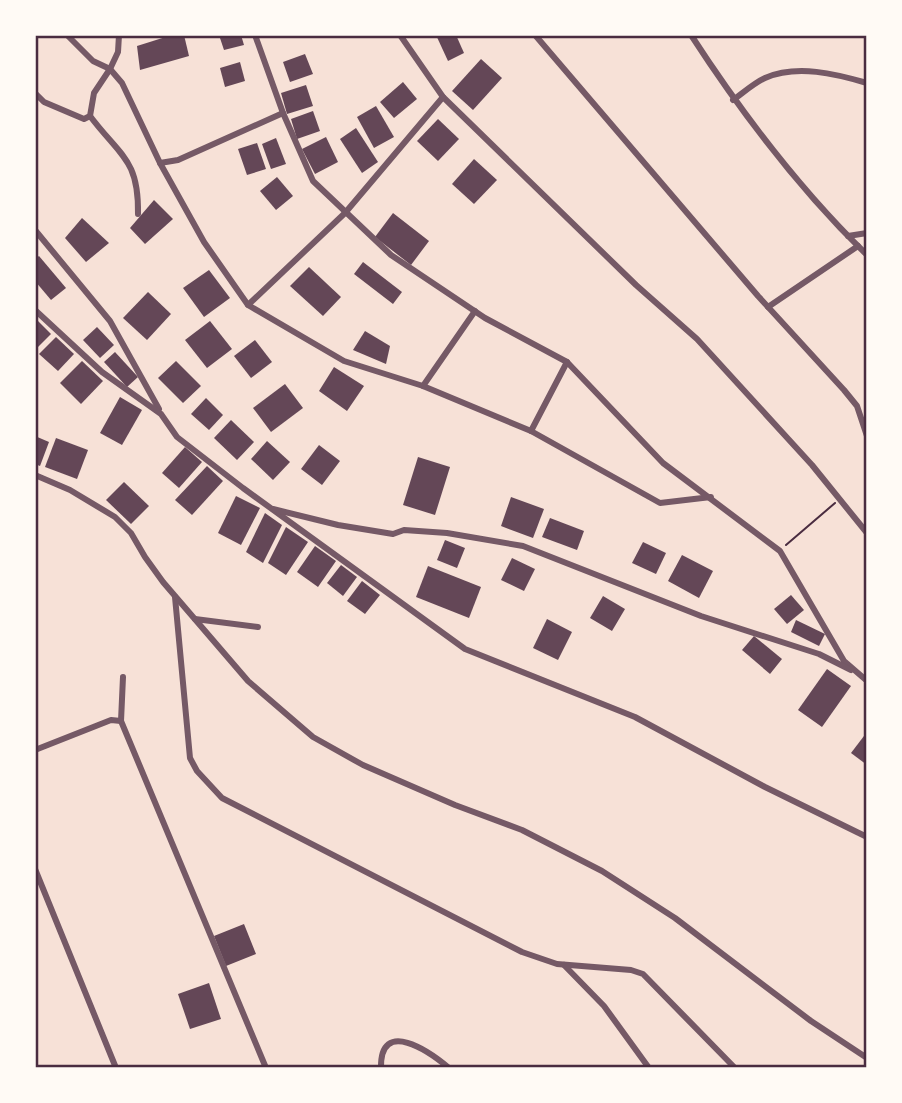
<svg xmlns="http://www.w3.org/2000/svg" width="902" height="1103" font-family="Lato,sans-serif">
<rect width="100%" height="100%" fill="#f7e1d7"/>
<g fill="#644757">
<path d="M172 35H184L189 56 140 70 137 46Z"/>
<path d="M219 35H241L244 45 224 50Z"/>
<path d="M436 35H456L464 53 448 61Z"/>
<path d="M305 54 313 74 290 82 283 62Z"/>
<path d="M481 59 502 78 473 110 452 91Z"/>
<path d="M240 62 245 81 225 87 220 68Z"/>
<path d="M403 82 417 99 394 118 380 102Z"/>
<path d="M306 85 313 106 287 114 281 93Z"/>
<path d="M376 106 394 137 374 148 357 117Z"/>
<path d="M313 111 320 131 297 139 291 119Z"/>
<path d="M438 119 459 139 438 161 417 141Z"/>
<path d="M356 128 378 162 362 173 340 139Z"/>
<path d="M326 137 338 162 315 174 302 149Z"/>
<path d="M276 138 286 164 271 169 262 144Z"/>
<path d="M257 143 266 169 247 175 238 149Z"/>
<path d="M474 159 497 180 474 204 452 184Z"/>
<path d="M277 177 293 196 276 210 260 191Z"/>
<path d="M154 200 173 219 145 244 130 228Z"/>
<path d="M393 213 429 241 411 265 375 237Z"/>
<path d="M82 218 109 243 86 262 65 238Z"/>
<path d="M39 256 66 288 51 300 35 281V259Z"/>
<path d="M363 262 402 292 393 304 354 274Z"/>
<path d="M309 267 341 297 323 316 290 286Z"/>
<path d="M209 270 230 298 204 317 183 288Z"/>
<path d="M148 292 171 314 147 340 123 318Z"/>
<path d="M35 318 51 334 35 350Z"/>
<path d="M210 321 232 349 207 368 185 340Z"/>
<path d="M97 327 114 345 100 358 83 340Z"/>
<path d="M365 331 390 346 386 364 353 350Z"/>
<path d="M56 337 74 354 58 371 39 354Z"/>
<path d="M255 340 272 362 251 378 234 356Z"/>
<path d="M115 352 138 377 127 387 104 362Z"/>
<path d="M82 361 103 381 81 404 60 383Z"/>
<path d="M176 361 201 386 183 403 158 378Z"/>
<path d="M334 367 364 386 347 411 319 391Z"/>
<path d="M285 384 303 408 271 432 253 408Z"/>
<path d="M120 397 142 410 122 445 100 433Z"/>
<path d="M206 398 223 415 209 430 191 414Z"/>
<path d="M231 420 254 442 237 460 214 438Z"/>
<path d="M35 436 49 442 40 466 35 464Z"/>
<path d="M56 438 88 450 77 479 45 467Z"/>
<path d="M267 441 290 462 273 480 251 459Z"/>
<path d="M319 445 340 461 322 485 301 469Z"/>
<path d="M185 447 202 462 179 488 162 473Z"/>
<path d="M418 457 450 467 435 515 403 505Z"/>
<path d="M207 466 223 481 192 515 175 500Z"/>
<path d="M124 482 149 506 131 524 106 500Z"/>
<path d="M236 496 260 508 241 545 218 533Z"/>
<path d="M511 497 544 509 533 538 501 526Z"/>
<path d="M265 513 282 525 263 563 246 552Z"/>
<path d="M550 518 584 531 577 550 542 537Z"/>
<path d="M286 527 308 542 286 575 268 563Z"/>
<path d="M445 540 465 548 457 568 437 560Z"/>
<path d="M643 542 666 553 656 574 632 563Z"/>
<path d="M315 546 336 561 318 587 297 572Z"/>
<path d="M682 555 713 571 699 598 668 581Z"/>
<path d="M512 558 535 569 524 591 501 580Z"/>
<path d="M341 565 357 577 343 596 327 583Z"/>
<path d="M428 566 481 587 469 618 416 597Z"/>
<path d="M362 581 380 595 365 614 347 601Z"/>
<path d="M791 595 804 610 787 624 774 609Z"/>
<path d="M603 596 625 609 612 631 590 618Z"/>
<path d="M547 619 572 632 558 660 533 648Z"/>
<path d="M796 620 825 634 819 646 791 632Z"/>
<path d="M754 636 782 659 770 674 742 650Z"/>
<path d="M827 669 851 686 822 727 798 710Z"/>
<path d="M867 732V765L851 753Z"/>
<path d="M244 924 256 954 226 966 214 936Z"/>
<path d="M209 983 221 1019 190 1029 178 994Z"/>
</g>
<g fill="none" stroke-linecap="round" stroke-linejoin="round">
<path stroke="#4a2c40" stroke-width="2" d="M786 545 835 503"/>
<g stroke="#755966" stroke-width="6">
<path d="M67 35 93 61 110 69 122 83 160 163 204 242 248 305 344 361 423 386 531 431 660 503 711 497"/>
<path d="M255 35 283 113 313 181 391 255 485 318 567 362 663 463 780 551 844 661 866 680"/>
<path d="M400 35 443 97 636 285 697 339 812 465 867 533"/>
<path d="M535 35 758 296 844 390 857 406 867 436"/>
<path d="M691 35C743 115 799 189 867 255"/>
<path d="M35 93 44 102 84 119 90 116 94 93 110 69 118 52 119 35"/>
<path d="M733 100C743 93 754 83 765 78 797 64 836 74 867 83"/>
<path d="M90 116C120 156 139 159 138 214"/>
<path d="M160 163 178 160 283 113"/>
<path d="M35 230 110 321 159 409"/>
<path d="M848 236 867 233"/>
<path d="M248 305 345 213 443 97"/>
<path d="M768 307 858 246"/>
<path d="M35 310 102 372 161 414 177 437 243 488 465 649 635 717 765 787 867 837"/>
<path d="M423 386 475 311"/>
<path d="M531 431 567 362"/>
<path d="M35 475 70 490 115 517 131 533 145 557 163 582 248 681 313 737 363 765 455 805 522 830 602 871 675 918 811 1021 867 1058"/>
<path d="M273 509 338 525 393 534 404 530 447 533 523 546 701 616 819 654 851 670"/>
<path d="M175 597 190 758 197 771 222 798 522 952 557 964 631 970 643 974 735 1068"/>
<path d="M195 619 258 627"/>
<path d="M123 677 121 721 266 1068"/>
<path d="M35 750 111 720 121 721"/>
<path d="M35 869 116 1068"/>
<path d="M564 965 604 1006 649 1068"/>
<path d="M381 1068C380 1017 430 1052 449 1068"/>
</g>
</g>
<rect width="902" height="1103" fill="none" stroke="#fffaf5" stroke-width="74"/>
<rect x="37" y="37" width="828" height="1029" fill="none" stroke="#4a2c40" stroke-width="2.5"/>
</svg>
